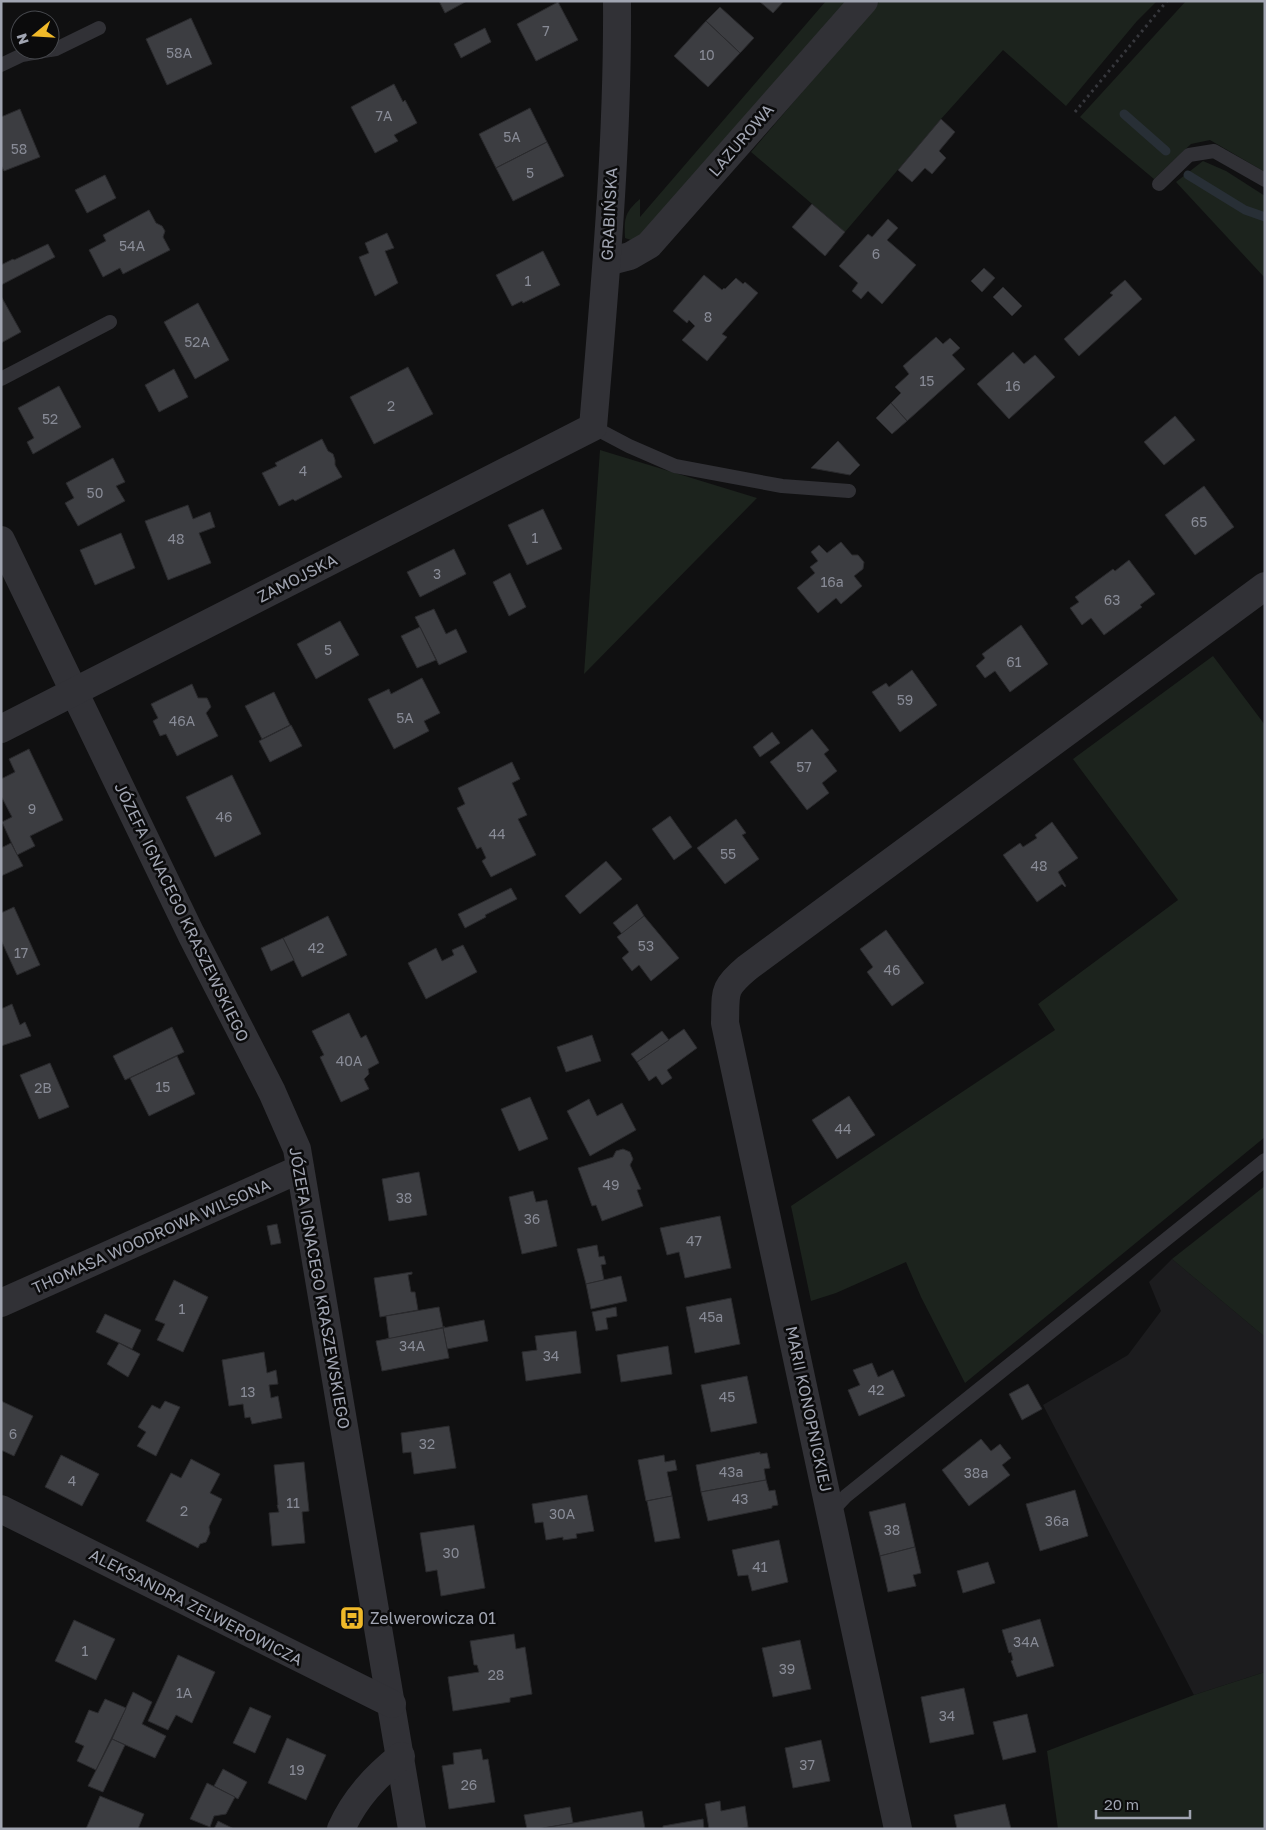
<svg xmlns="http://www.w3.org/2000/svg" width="1266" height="1830" font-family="'Golos Text',sans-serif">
<rect width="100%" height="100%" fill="#101011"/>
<path fill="#1c1c1e" d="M1172 1259 1265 1337V1672L1194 1695 1043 1405 1128 1355 1161 1311 1149 1282Z"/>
<g fill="#1c231d">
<path d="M826 1H850L637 239 631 240 625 238C624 218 625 212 640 199V217Z"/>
<path d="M880 1H1157L1137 21 1066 106 1003 50 941 119 845 232 751 152Z"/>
<path d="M1186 1H1265V172L1210 140 1191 144 1154 179 1080 117Z"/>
<path d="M1203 161 1226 171 1265 196V278L1176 182Z"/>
<path d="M600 450 757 498 584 674Z"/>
<path d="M1213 656 1265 725V1137L965 1383 921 1297 906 1262 836 1293 811 1301 791 1206 1055 1030 1038 1004 1178 900 1073 759Z"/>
<path d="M1265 1186V1337L1172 1259Z"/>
<path d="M1265 1672V1829H1058L1047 1751 1194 1695Z"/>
</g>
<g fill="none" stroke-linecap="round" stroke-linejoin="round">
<g stroke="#282f36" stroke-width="9">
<path d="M1124 114 1166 151"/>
<path d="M1188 175 1245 210 1265 217"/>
</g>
</g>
<g fill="#3c3d41" stroke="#2a2a2d">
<path d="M439 1H467L445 13Z"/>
<path d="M759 1H784L773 13Z"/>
<path d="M558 2 578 40 536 61 517 24Z"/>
<path d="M720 7 754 38 740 53 706 21Z"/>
<path d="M191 18 212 64 167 85 146 39Z"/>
<path d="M706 21 740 53 708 87 674 56Z"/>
<path d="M485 28 491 42 461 58 454 44Z"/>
<path d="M394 84 403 102 405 100 417 123 394 135 398 141 375 153 351 107Z"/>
<path d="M530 108 547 142 496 168 479 134Z"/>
<path d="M20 109 40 157 4 171 1 165V117Z"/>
<path d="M941 119 955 132 939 151 946 158 932 174 925 168 912 182 898 170Z"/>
<path d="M547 142 564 176 513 201 496 168Z"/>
<path d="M105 175 116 198 87 213 75 190Z"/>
<path d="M812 204 845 232 825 256 792 227Z"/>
<path d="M149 210 156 223 162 226 165 231 163 237 170 250 123 274 120 268 103 277 89 250 106 241 103 235Z"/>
<path d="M888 219 898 228 887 240 916 265 882 304 868 291 861 299 852 291 858 283 839 266 868 234 872 237Z"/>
<path d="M387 233 394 248 385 251 398 283 375 296 359 257 369 253 365 243Z"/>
<path d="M48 244 55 257 1 285V265L13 259 14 260Z"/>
<path d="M543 251 560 285 523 303 522 301 512 306 496 275Z"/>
<path d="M984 268 995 278 982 292 971 281Z"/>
<path d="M704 275 722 290 724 288 725 289 736 278 743 284 745 282 758 293 722 334 727 337 707 361 682 340 695 326 689 320 687 323 673 311Z"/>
<path d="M1125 280 1142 299 1079 356 1064 339 1113 295 1110 293Z"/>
<path d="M1003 287 1022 306 1012 316 993 297Z"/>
<path d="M1 296 21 332 1 343Z"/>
<path d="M198 303 229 360 195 379 164 322Z"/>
<path d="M936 337 943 344 950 338 960 348 952 355 965 369 907 421 891 403 901 393 895 387 909 374 903 366Z"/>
<path d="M1013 352 1024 364 1035 355 1055 377 1009 419 977 384Z"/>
<path d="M408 367 433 414 374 444 350 397Z"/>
<path d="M174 369 188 397 159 412 145 385Z"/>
<path d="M59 386 81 427 33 454 27 442 34 438 18 408Z"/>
<path d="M891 403 907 421 892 434 876 418Z"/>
<path d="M1175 416 1195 440 1164 465 1144 442Z"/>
<path d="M322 439 328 451 333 454 335 460V465L342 477 295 501 293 499 279 506 262 473 277 466 275 463Z"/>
<path d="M838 441 860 465 850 475 811 468Z"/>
<path d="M113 458 125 482 116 486 125 501 78 526 65 503 74 498 66 483Z"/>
<path d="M1204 486 1234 527 1195 555 1165 515Z"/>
<path d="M188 505 193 519 210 512 215 527 199 533 211 563 168 580 145 521Z"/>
<path d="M543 509 562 549 527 565 508 525Z"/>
<path d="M121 533 135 568 95 585 80 550Z"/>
<path d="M841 542 852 555H858L864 562 863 569 854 576 862 586 841 604 836 598 818 613 797 588 815 573 810 567 818 561 811 552 819 545 827 553Z"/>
<path d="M454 549 466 574 420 597 407 572Z"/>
<path d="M1129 560 1155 594 1140 605 1142 607 1104 635 1091 618 1082 625 1070 608 1079 602 1075 597 1113 569 1115 571Z"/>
<path d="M510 573 526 607 509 616 493 582Z"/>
<path d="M434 609 446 634 456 629 467 652 439 665 415 617Z"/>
<path d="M340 621 359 655 316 679 297 644Z"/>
<path d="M1021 625 1048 664 1010 692 995 671 985 678 976 666 985 658 982 654Z"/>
<path d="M420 627 436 660 417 668 401 636Z"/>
<path d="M912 670 937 705 900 732 872 692 886 683 889 687Z"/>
<path d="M422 678 440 713 424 721 429 731 394 749 368 699 389 689 391 694Z"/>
<path d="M192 684 198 698H207L209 702 211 707 206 713 218 736 177 756 166 734 160 736 153 721 158 718 151 704Z"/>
<path d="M274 692 290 725 262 739 245 706Z"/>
<path d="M291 725 302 746 270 762 259 741Z"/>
<path d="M812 729 829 750 824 754 837 771 822 783 829 793 807 810 770 762Z"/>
<path d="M772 732 780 743 760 757 753 747Z"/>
<path d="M29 749 63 820 30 836 35 846 17 855 2 822 12 817 1 796V779L15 772 9 759Z"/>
<path d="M512 762 520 779 512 783 527 815 518 819 536 855 491 877 482 861 486 858 481 847 477 849 457 808 465 804 458 788Z"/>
<path d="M232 775 261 834 215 857 186 797Z"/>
<path d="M670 816 692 847 674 860 652 829Z"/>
<path d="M736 819 746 833 742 835 759 859 725 884 697 848Z"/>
<path d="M1052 822 1078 858 1058 872 1066 886 1065 887 1062 884 1037 902 1003 855 1020 843 1023 847 1037 838 1035 835Z"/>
<path d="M11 843 23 866 1 876V848Z"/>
<path d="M606 861 622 879 580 914 565 896Z"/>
<path d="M511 888 517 899 485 915 486 917 465 928 458 914Z"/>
<path d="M637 904 644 916 622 934 613 923Z"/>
<path d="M14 907 40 965 17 975 1 940V913Z"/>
<path d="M328 916 347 955 302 977 283 938Z"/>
<path d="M644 916 679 958 651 981 639 965 632 971 622 958 629 952 617 937Z"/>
<path d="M886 930 924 983 892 1006 867 972 873 967 860 949Z"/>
<path d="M283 938 294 960 271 971 261 948Z"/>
<path d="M463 945 477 972 426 999 408 963 436 948 442 961 454 955 452 950Z"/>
<path d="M12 1004 20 1025 25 1022 31 1036 1 1046V1009Z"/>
<path d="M349 1013 361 1038 366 1035 379 1063 368 1069 369 1074 364 1079 369 1089 341 1102 320 1057 324 1055 312 1031Z"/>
<path d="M172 1027 184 1052 125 1080 113 1056Z"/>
<path d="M684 1029 697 1048 667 1070 672 1078 662 1085 656 1076 649 1081 637 1062Z"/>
<path d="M662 1031 669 1040 637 1062 631 1054Z"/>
<path d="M592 1035 601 1061 566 1072 557 1047Z"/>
<path d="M177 1056 195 1094 149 1116 130 1078Z"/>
<path d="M50 1063 69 1107 39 1119 20 1075Z"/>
<path d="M849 1096 875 1135 837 1159 812 1120Z"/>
<path d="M530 1097 548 1139 519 1151 501 1109Z"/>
<path d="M589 1099 597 1116 622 1103 636 1130 590 1156 567 1111Z"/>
<path d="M623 1149 630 1152 633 1159 630 1165 641 1189 637 1190 643 1206 602 1221 596 1205 592 1206 578 1168 613 1157 616 1151Z"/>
<path d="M419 1172 427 1215 389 1221 382 1179Z"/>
<path d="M533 1191 536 1202 547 1200 557 1246 522 1254 509 1197Z"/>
<path d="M720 1216 731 1268 685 1278 679 1252 667 1255 660 1228Z"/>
<path d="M277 1224 281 1243 271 1245 267 1226Z"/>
<path d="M597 1245 599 1257 604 1256 606 1264 601 1265 604 1280 586 1284 577 1249Z"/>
<path d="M412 1272V1274L408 1275 411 1292H415L418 1310 380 1317 374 1278Z"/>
<path d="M621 1276 627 1301 591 1309 586 1284Z"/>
<path d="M174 1280 208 1297 183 1352 157 1340 165 1324 155 1320Z"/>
<path d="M731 1298 740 1344 695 1353 686 1307Z"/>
<path d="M439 1307 443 1327H445L384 1340 389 1338 386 1316Z"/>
<path d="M616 1307 617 1316 606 1318 608 1329 596 1331 592 1312Z"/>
<path d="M105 1314 141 1330 132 1349 96 1332Z"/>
<path d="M484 1320 488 1341 447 1349 443 1328Z"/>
<path d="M443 1328 449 1358 382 1371 376 1341Z"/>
<path d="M576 1331 581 1373 526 1381 522 1352 537 1350 535 1336Z"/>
<path d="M119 1343 140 1354 128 1377 107 1364Z"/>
<path d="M668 1346 672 1374 621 1382 617 1355Z"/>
<path d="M264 1352 267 1373 276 1370 278 1384 269 1385 271 1398 278 1396 282 1418 252 1424 250 1417 245 1418 243 1404 229 1406 222 1360Z"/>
<path d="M872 1363 878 1377 893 1370 905 1396 859 1416 848 1390 860 1385 853 1370Z"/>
<path d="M747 1376 757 1423 711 1432 701 1385Z"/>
<path d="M1028 1384 1042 1409 1022 1420 1009 1394Z"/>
<path d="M1 1401 33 1416 14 1456 1 1450Z"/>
<path d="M165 1401 180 1407 156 1456 137 1446 146 1432 138 1427 152 1405 160 1409Z"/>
<path d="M449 1426 456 1468 414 1474 411 1452 403 1453 401 1433Z"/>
<path d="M981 1439 991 1451 1000 1444 1011 1458 1002 1465 1010 1475 969 1506 942 1470Z"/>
<path d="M760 1452V1454L767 1453 770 1468 764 1469 766 1480 701 1492 696 1465Z"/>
<path d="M61 1455 99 1474 82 1506 45 1487Z"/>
<path d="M664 1455 665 1462 675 1460 677 1470 667 1472 672 1496 646 1501 638 1460Z"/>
<path d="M191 1459 220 1474 210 1493 222 1499 209 1527 210 1533 206 1542 200 1544 198 1548 146 1521 171 1473 181 1478Z"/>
<path d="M304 1462 309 1511 302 1512 305 1543 272 1546 269 1513 279 1512 277 1505H278L274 1465Z"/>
<path d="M766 1480 769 1491 775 1490 778 1505 772 1506V1508L708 1521 701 1492Z"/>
<path d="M1075 1490 1088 1536 1040 1551 1026 1504Z"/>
<path d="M587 1495 594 1531 576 1534 577 1538 563 1540V1537L546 1540 543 1522 535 1523 532 1504Z"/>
<path d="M672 1496 680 1538 655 1542 647 1501Z"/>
<path d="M905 1503 915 1547 880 1556 869 1512Z"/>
<path d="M474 1525 485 1588 441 1596 437 1570 426 1572 420 1533Z"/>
<path d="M779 1540 788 1582 752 1591 748 1575 738 1576 732 1550Z"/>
<path d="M915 1547 921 1573 913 1575 916 1586 888 1592 880 1556Z"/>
<path d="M988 1562 995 1583 963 1593 957 1571Z"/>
<path d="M1040 1619 1054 1666 1017 1677 1011 1661 1013 1660 1011 1652 1009 1653 1002 1630Z"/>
<path d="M74 1620 115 1639 96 1680 55 1661Z"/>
<path d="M514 1634 516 1649 525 1647 532 1694 510 1698V1702L453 1711 448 1677 479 1672 477 1665H474L470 1641Z"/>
<path d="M800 1640 811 1689 773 1697 762 1648Z"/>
<path d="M178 1655 215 1672 192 1723 176 1715 168 1730 148 1721Z"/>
<path d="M964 1688 974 1734 930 1743 921 1697Z"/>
<path d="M133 1692 152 1702 142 1724 166 1736 155 1758 112 1739Z"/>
<path d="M105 1699 126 1708 96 1770 77 1761 84 1746 75 1742 89 1710 98 1713Z"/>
<path d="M250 1707 271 1716 255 1753 233 1743Z"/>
<path d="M1027 1714 1036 1752 1003 1760 993 1722Z"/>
<path d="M287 1738 326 1755 306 1800 268 1783Z"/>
<path d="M112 1739 125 1745 103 1792 88 1786Z"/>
<path d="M821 1740 830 1781 793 1788 785 1748Z"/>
<path d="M481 1749 483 1760 488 1759 495 1802 449 1809 442 1766 454 1764 453 1753Z"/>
<path d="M223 1769 247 1782 238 1799 214 1786Z"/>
<path d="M207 1783 235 1797 226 1814 214 1816 210 1827 190 1819Z"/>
<path d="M100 1796 144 1814 138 1829H86Z"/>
<path d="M720 1801 721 1811 745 1806 748 1827 739 1829H709L705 1804Z"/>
<path d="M1005 1804 1011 1829H957L954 1815Z"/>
<path d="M570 1807 573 1823 537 1829H527L524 1815Z"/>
<path d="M642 1811 645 1829 544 1828 573 1823Z"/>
<path d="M703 1819 704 1829H663V1826Z"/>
<path d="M218 1821 234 1829H214Z"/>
</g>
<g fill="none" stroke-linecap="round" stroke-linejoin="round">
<path stroke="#37383d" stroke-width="3" stroke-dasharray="2.5 4" stroke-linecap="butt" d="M1075 112 1167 1"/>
<g stroke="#313136" stroke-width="14">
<path d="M50 50 56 49 99 28"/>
<path d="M1 65 22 55 49 50"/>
<path d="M1159 184 1189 155 1214 151 1265 180"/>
<path d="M1 379 110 322"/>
<path d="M593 427 629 446 675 466 782 486 849 491"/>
<path d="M831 1512 846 1496 1265 1160"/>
</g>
<g stroke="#313136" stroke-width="28">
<path d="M607 262 630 256 649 245 864 1"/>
<path d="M1 540 191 934 272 1092 297 1149 412 1829"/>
<path d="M1 729 593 427C605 285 618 143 617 1"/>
<path d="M1 1303 300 1169"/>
<path d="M1 1509 392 1704"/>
<path d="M341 1829C355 1798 375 1777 401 1756"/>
<path d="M898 1829 725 1023C726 992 722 989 747 968L1265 586"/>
</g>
</g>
<defs>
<symbol id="bus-square" viewBox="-11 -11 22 22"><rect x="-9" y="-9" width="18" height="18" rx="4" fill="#f0b929" stroke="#0b0b0c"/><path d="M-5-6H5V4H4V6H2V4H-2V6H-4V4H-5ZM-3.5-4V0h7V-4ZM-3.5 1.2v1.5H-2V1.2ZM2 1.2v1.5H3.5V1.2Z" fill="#111"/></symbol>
</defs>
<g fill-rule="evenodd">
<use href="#bus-square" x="338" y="1604" width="28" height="28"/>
</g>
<g text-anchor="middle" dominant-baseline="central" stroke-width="5" stroke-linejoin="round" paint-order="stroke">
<g font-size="14" fill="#888b96">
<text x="546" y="30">7</text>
<text x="179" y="52">58A</text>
<text x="707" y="54">10</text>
<text x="384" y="115">7A</text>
<text x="512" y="136">5A</text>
<text x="19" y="148">58</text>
<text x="530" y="172">5</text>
<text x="132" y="245">54A</text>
<text x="876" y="253">6</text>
<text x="528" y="280">1</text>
<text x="708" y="316">8</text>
<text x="197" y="341">52A</text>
<text x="927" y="380">15</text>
<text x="1013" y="385">16</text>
<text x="391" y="405">2</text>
<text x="50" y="418">52</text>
<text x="303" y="470">4</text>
<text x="95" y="492">50</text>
<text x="1199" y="521">65</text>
<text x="535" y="537">1</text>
<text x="176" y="538">48</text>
<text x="437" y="573">3</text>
<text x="832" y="581">16a</text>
<text x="1112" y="599">63</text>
<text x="328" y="649">5</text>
<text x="1014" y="661">61</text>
<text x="905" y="699">59</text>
<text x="405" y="717">5A</text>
<text x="182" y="720">46A</text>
<text x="804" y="766">57</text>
<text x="32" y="808">9</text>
<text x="224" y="816">46</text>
<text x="497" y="833">44</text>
<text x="728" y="853">55</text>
<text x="1039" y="865">48</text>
<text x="646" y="945">53</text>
<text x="316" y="947">42</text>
<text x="21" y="952">17</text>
<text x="892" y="969">46</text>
<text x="349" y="1060">40A</text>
<text x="163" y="1086">15</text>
<text x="43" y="1087">2B</text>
<text x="843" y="1128">44</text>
<text x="611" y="1184">49</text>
<text x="404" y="1197">38</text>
<text x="532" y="1218">36</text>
<text x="694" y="1240">47</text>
<text x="182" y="1308">1</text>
<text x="711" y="1316">45a</text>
<text x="412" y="1345">34A</text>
<text x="551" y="1355">34</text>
<text x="876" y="1389">42</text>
<text x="248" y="1391">13</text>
<text x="727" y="1396">45</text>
<text x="13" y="1433">6</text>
<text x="427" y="1443">32</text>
<text x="731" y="1471">43a</text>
<text x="976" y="1472">38a</text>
<text x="72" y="1480">4</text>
<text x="740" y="1498">43</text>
<text x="293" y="1502">11</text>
<text x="184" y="1510">2</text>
<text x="562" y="1513">30A</text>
<text x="1057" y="1520">36a</text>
<text x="892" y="1529">38</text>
<text x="451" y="1552">30</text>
<text x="760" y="1566">41</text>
<text x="1026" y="1641">34A</text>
<text x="85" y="1650">1</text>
<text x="787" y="1668">39</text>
<text x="496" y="1674">28</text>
<text x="184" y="1692">1A</text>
<text x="947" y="1715">34</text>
<text x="807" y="1764">37</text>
<text x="297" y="1769">19</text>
<text x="469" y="1784">26</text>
</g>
<g font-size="16" fill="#a1a5b2" stroke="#0b0b0c">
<text transform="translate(741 140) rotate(-49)">LAZUROWA</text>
<text transform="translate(609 214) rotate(-87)">GRABIŃSKA</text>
<text transform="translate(297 578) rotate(-27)">ZAMOJSKA</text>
<text transform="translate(182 912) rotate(64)">JÓZEFA IGNACEGO KRASZEWSKIEGO</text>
<text transform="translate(151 1236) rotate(-24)">THOMASA WOODROWA WILSONA</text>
<text transform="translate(320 1288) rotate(80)">JÓZEFA IGNACEGO KRASZEWSKIEGO</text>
<text transform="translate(809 1409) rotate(78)">MARII KONOPNICKIEJ</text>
<text transform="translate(196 1607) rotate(27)">ALEKSANDRA ZELWEROWICZA</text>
</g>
<g font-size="16" fill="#a1a5b2" stroke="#0b0b0c" text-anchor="start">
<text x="370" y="1618">Zelwerowicza 01</text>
</g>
</g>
<rect width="1266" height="1830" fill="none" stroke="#a1a5b2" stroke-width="5"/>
<g transform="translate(35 35) rotate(252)"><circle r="24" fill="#0b0b0c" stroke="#47494e"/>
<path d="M0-4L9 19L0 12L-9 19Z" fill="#f0b929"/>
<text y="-8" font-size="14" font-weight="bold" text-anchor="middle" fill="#a1a5b2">N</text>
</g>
<path d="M1096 1810v8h94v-8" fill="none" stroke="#a1a5b2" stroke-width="2.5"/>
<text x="1104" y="1810" font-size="15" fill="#a1a5b2" stroke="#0b0b0c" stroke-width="4" paint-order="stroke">20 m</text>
</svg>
